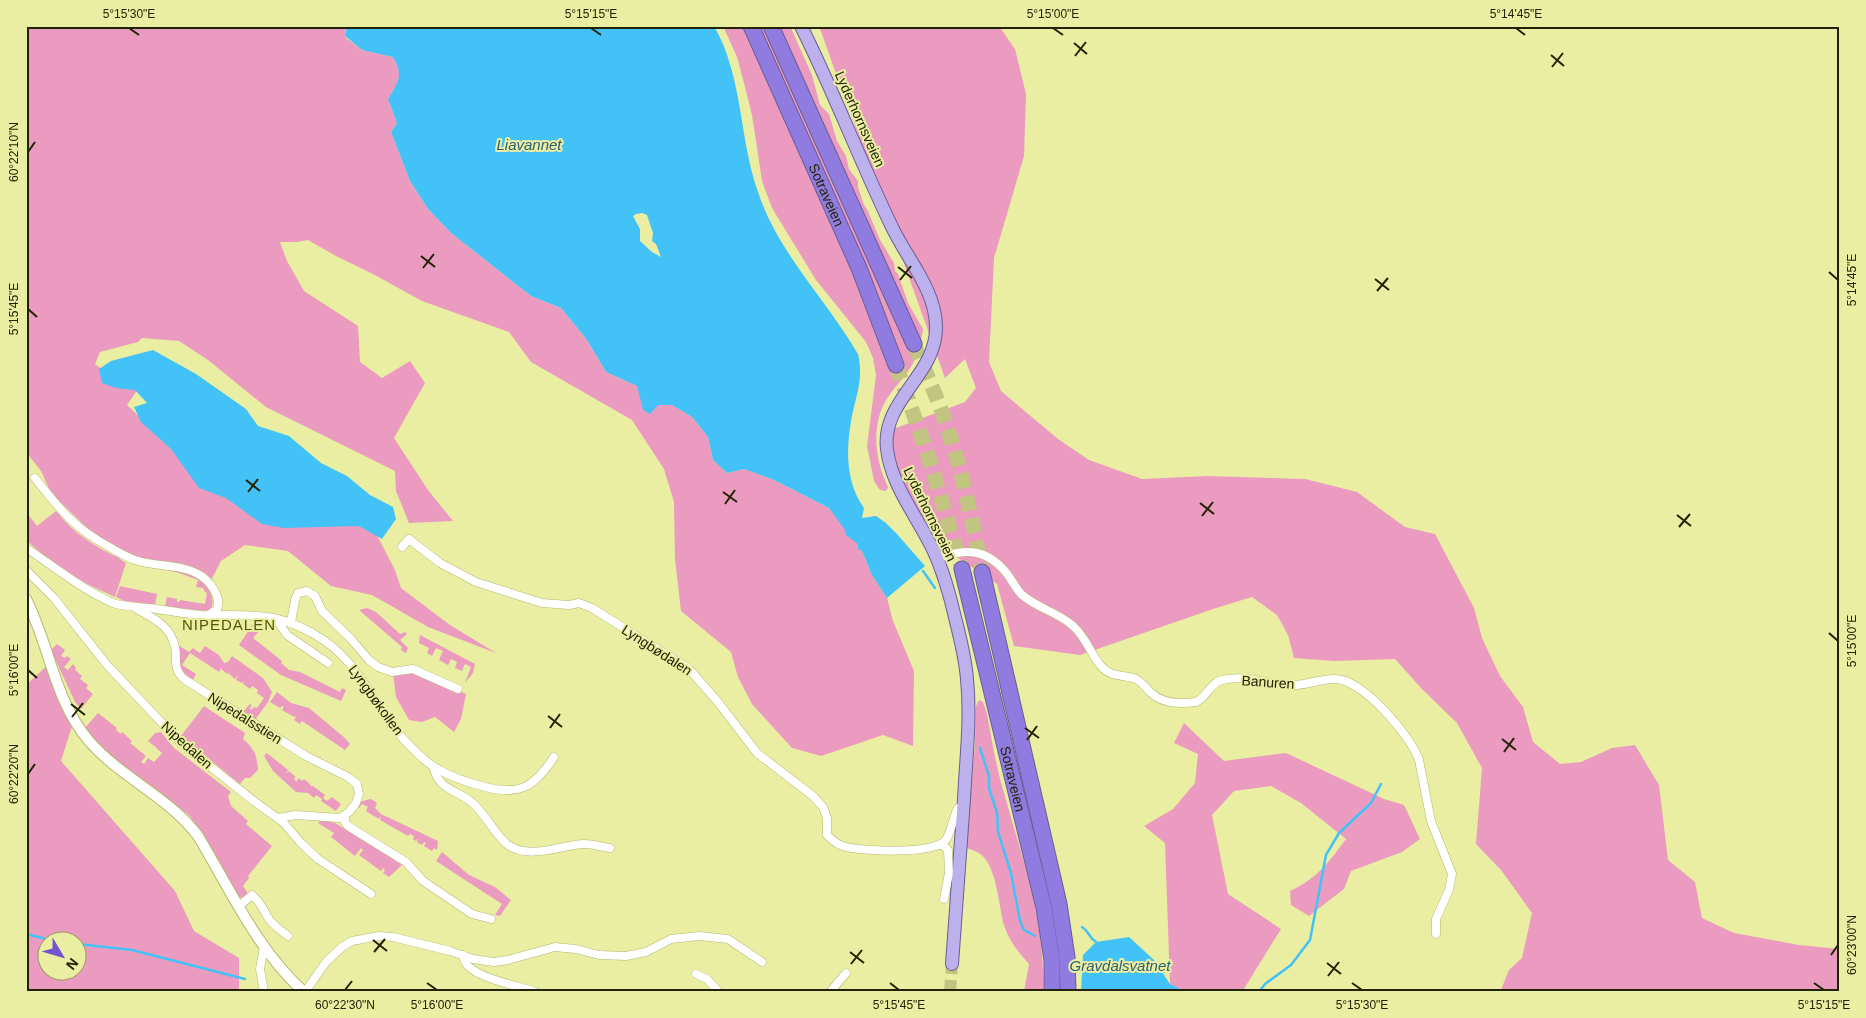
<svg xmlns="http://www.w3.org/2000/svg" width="1866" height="1018" font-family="Helvetica,sans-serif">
<rect width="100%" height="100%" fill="#eaeea2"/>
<g fill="#ea9bbf" fill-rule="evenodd">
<path d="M26 26H345V37L362 50 393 57C404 76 399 81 388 99L397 123 391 132 410 181 428 209 451 233 531 296 561 308 587 340 606 372 637 386 658 405H672L692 417 708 437 713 460 727 473 744 469 774 480 829 508 859 544 872 575 887 598 893 621 914 671 913 746 883 735 821 756 792 748 752 704 738 677 731 652 681 611 675 559 674 502 664 469 632 420 531 362 509 332 422 301 373 274 336 256 308 240 297 242H280L287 261 304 291 358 326 360 362 382 378 410 361 425 383 394 438 428 490 453 521 409 523 396 491 395 471 266 407 208 360 179 341 142 338 138 342 100 352 95 364 115 379 136 383V392L127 405 171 447 368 518 395 570 401 588 450 625 496 653 428 627 372 595 331 586 288 551 245 545 221 561 209 584 205 583C210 592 216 600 210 610L200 611 165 606 167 597 177 599V602H179L180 600 205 604 207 593 205 592 203 588 196 587 198 580 179 573 118 558 126 563 115 597 85 583 70 574 76 563 70 574 49 560 26 540V512L37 526 56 511C71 531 95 547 117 557L51 493 41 471 26 452Z"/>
<path d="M723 26H742L757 56 847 257 888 364 842 211H840L757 26H764L861 239 899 331 905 340 917 334 779 26H790L812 75 820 105 829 114 837 141 846 156 849 169 858 181V187L864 205 867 209 880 240 894 263 895 271 898 274 908 303 923 329C921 339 920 350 915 359 909 373 897 384 888 397 870 424 875 460 888 487L887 490 884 491 879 489 874 481 867 446 876 375 873 358 866 342 816 280 772 208 762 181 752 115 744 83 737 57Z"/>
<path d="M819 26H999L1015 49 1026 94 1024 156 994 258 989 362 1001 391 1058 439 1089 460 1142 479 1208 476 1305 479 1357 492 1405 527 1435 534 1474 608 1482 638 1500 676 1523 707 1533 742 1560 764 1581 762 1612 748 1635 745 1659 785 1668 860 1695 882 1702 918 1734 933 1799 945 1840 949V992H1500L1509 970 1522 958 1532 913 1501 870 1476 844 1482 768 1457 723 1422 689 1395 659 1334 661 1294 658 1288 635 1277 615 1252 597 1216 608 1080 655 1014 646 997 584 946 550 901 486 880 434 965 402 976 388 965 359 945 378Z"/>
<path d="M120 586 157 594 155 605 124 601 116 597Z"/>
<path d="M367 608 376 612 400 634 405 632 407 634 400 640 408 648 406 653 401 650 402 647 359 610Z"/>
<path d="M255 621 266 623 253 638 282 661 281 663 289 670 300 672 340 692 342 688 346 690 341 701 281 675 239 645Z"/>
<path d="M420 635 475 664 473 673 465 683 471 667 465 664 462 671 455 668 457 662 451 659 448 665 439 660 443 651 436 648 432 656 427 653 429 648 419 643Z"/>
<path d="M57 644 65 650 61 656 65 658 67 656 71 659 64 667 68 670 73 664 76 668 75 670 82 676 80 679 88 685 86 688 93 694 81 709 75 702 51 650Z"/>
<path d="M178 645 189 652 193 648 200 653 205 646 219 655 224 663 228 662 232 656 263 678 272 692 268 702 255 720 243 712 250 704 252 705 250 708 251 710 254 707 257 708 264 698 257 693 258 690 252 686 250 689 243 684 244 681 242 683 236 680 238 675 235 679 229 674 231 671 228 674 222 670V667L219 672 190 653 182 665 196 674 192 682C177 669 179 664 178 645Z"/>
<path d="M51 662 74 720 61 761 175 891 194 931 239 958V992H26V685ZM48 940H78V970H48Z"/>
<path d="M415 672 466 694 461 719 454 732 435 717 422 722 409 720 396 697 393 674Z"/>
<path d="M277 692 291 703 309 708 345 738 350 744 345 750 302 721 300 724 294 720 297 716 294 717 282 710 284 707 282 706 280 708 270 702Z"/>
<path d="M979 700 983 702 987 714C992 740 996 767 1004 793 1022 858 1046 923 1043 992H1024L1029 964C1019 953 1010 942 1005 928 998 908 998 862 977 852 974 850 969 849 966 848L975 745 976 706Z"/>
<path d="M204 706 245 733 243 739C254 748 257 755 258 770L250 778H245L240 784 181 736Z"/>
<path d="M98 713 117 728 116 730 121 734 122 732 132 741 130 743 146 756 141 762 144 764 148 758 154 762 162 753 155 747 156 746H154L148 741 155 733 161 732 174 748 231 792 228 796 231 806 248 821 246 824 272 846 248 876 249 878 243 886 247 892V896L244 898 239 897 190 816 101 748 84 729Z"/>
<path d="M1184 723 1224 761 1286 753 1384 799 1404 805 1420 839 1402 852 1351 871 1344 889 1309 916 1291 905 1290 891C1319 877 1327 864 1346 839L1301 803 1271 786 1234 791 1212 815 1228 894 1281 929 1242 992H1187L1170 984 1165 843 1144 826 1173 809 1195 783 1198 754 1174 743Z"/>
<path d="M267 753 288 770 286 774 289 771 296 777 294 778 296 782 299 778 302 781 304 779 311 785 310 786H313L325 795 323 798 327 801 332 797 341 804 336 811 321 801 322 799 316 795 314 798 308 793 296 792 273 771 264 756Z"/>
<path d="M371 799 377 803 375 808 381 814 438 841 437 850 434 848 432 851 424 846 426 843 424 842 422 845 417 842 418 838 416 841 413 839 414 836 410 834 408 836 380 820 381 816 379 819 372 815 374 812 372 815 366 811 368 807 362 804 359 808 357 806 359 802Z"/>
<path d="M321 820 335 823 403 864 389 877 383 873 385 870 383 868 381 871 359 855 363 850 361 848 355 856 331 837 334 833 318 823Z"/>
<path d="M442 852 469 875 495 887 511 900 500 916 495 915 502 904 436 861Z"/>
</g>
<g fill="#43c2f8" fill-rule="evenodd">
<path d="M346 26H714C743 76 739 138 758 192 778 253 826 299 858 354 863 375 858 391 853 411 846 444 844 480 864 508L862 518 876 516 886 523 897 534 925 566 887 598 872 575 862 551 858 549V544L846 535 845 530 829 508 774 480 744 469 727 473 713 460 708 437 692 417 672 405H658L650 414 643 410 637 386 606 372 587 340 561 308 531 296 451 233 428 209 410 181 391 132 397 123 388 99C398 82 404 76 393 57L362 50 345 36ZM642 213 647 215 653 233 652 241 656 244 661 257 652 252 640 241V229L633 216 636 214Z"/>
<path d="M153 350 196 374 246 409 258 426 289 436 321 463 347 476 370 495 393 507 396 519 382 539 359 526 284 528 262 524 226 498 199 488 171 449 141 422 134 407 147 403 135 390 116 388 102 383 99 369 111 361Z"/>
<path d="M1129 937 1154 960 1170 984 1187 992H1081L1083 955 1096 942Z"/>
</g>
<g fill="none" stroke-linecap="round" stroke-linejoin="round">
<g stroke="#43c2f8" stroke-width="2.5">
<path d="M923 571 935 588"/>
<path d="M980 748 989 776V788L997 813 998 832 1011 873 1020 921 1024 930 1035 936"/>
<path d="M1082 927C1089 931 1089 938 1096 942"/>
<path d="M26 934 50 940"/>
<path d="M78 944 132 950 245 979"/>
<path d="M1259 992 1265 984 1291 965 1310 940 1326 855 1339 833 1371 803 1381 784"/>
</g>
<path stroke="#c2c582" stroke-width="12" stroke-dasharray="12 6" stroke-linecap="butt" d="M950 992 952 964"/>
<g stroke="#c2c582" stroke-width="15" stroke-dasharray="15 8" stroke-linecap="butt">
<path d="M914 344C926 373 939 401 948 430 964 477 973 524 982 572"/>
<path d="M896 365 928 455 962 569"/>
</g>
<defs>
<g id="minor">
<path d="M35 478C60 510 74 528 111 548 118 552 126 557 135 560 155 567 180 564 198 574 209 580 222 596 217 609L210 614"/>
<path d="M402 547 409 539 440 563 476 582 542 603 569 605 579 603 592 608 689 669 718 702 757 753 813 796 823 807 827 818V835C832 840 836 844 843 846 860 852 933 854 945 841 951 834 953 817 958 808H963"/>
<path d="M26 548C49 563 71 581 95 594 102 597 108 602 116 604 129 607 143 607 157 609 172 611 187 614 202 615 253 616 279 610 325 641 355 662 370 694 390 723 399 735 423 761 436 768 451 777 469 783 485 787 521 796 535 786 554 757"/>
<path d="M937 559C966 547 988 549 1008 575 1012 581 1016 588 1021 594 1036 608 1058 612 1073 626 1086 637 1090 653 1101 666 1111 678 1123 674 1136 679 1142 682 1145 687 1150 692 1162 704 1181 704 1196 702 1207 697 1210 683 1222 680 1247 674 1267 685 1291 685 1306 686 1321 678 1336 679 1363 680 1411 736 1419 760L1431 821 1452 874 1449 890 1436 919V934"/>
<path d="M26 570 54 598 107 665 181 743 255 802 283 822 300 842 318 859 371 894"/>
<path d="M137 609C153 618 171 626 175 647 178 661 172 668 184 679L306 756 348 777 357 784 359 794 356 803 349 812 340 818 296 815 278 818"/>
<path d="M273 618 279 623 287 635 328 663"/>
<path d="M291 622 295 600 298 593 307 591 315 596 322 611 351 639 369 660 378 667 392 672 413 669 458 689"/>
<path d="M433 766C438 789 454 789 470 801 486 813 493 833 508 845 529 860 561 845 584 844 593 844 602 847 610 848"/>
<path d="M345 816V822L348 826 406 862 423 881 472 914 491 919"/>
<path d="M941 844 948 850 949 873 958 875"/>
<path d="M944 899 949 873"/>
<path d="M239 906 252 895C262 903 262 909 269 919 274 926 281 931 288 936"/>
<path d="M463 955C464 959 466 964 468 966 481 979 518 986 536 992"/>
<path d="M696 974 707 979 719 992"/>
<path d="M264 992 260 969 264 947"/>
<path d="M305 992 326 962 342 947 352 941 379 936 393 937 450 951 473 959 494 962 508 960 555 947 576 949 599 955 626 956 646 952 671 939 699 936 728 939 762 962"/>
<path d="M830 992 846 973"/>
</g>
<path id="tertiary" d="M26 599C50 646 54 700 89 741 121 778 169 797 198 836 230 889 257 950 304 992"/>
<path id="primary" d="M801 26C834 92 860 161 892 227 907 259 936 290 936 327 937 375 881 400 887 449 891 483 913 511 928 540 939 559 945 579 951 601 957 627 965 652 967 679 971 719 966 759 964 799 960 854 956 909 952 964"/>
<g id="motorway">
<path id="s1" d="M751 26 859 268 896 365"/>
<path d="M771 26 914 344"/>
<path id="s2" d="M962 569 1044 908 1052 960V992"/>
<path d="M982 572 1059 904 1067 957 1068 992"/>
</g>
</defs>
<use href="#minor" stroke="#b4b76d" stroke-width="9"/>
<use href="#tertiary" stroke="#b4b76d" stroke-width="12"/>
<use href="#primary" stroke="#6a5d94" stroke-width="14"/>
<use href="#motorway" stroke="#6a5d94" stroke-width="17"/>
<use href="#minor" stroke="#fff" stroke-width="8"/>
<use href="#tertiary" stroke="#fff" stroke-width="10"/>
<use href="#primary" stroke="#bcb0ed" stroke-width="12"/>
<use href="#motorway" stroke="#907ce1" stroke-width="15"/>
</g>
<path fill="none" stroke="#222304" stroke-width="2" d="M129 28 139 35M591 28 601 35M1053 28 1063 35M1516 28 1525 35M1074 43 1087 54M1551 55 1564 66M1075 56 1086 42M1552 67 1563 53M28 152 35 142M421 256 435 267M898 267 912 278M423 268 434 254M1829 272 1838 280M1375 279 1389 290M900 280 911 266M1377 291 1388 278M28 309 37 317M246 480 260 491M248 492 258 479M723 492 737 502M1200 503 1214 514M725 504 735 490M1677 515 1691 526M1202 516 1213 502M1679 527 1690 514M1829 633 1838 641M28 670 37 678M71 704 85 715M548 716 562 727M72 717 83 703M550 728 560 714M1025 728 1039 738M1502 739 1516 750M1027 740 1037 726M1504 752 1514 738M28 774 35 764M373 940 387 951M374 952 385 939M850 952 864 963M1831 955 1838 945M1327 963 1341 974M851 964 862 950M1328 976 1339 962M427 983 437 990M890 983 899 990M1352 983 1362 990M1814 983 1824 990M345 990 352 981"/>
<g text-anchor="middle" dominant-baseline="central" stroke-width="4" stroke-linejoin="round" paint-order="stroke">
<g font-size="14" fill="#222304" stroke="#eaeea2">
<text transform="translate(860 119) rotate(66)">Lyderhornsveien</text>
<text stroke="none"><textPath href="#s1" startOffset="185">Sotraveien</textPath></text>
<text transform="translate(930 514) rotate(64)">Lyderhornsveien</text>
<text transform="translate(657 650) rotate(33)">Lyngbødalen</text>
<text transform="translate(1268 682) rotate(4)">Banuren</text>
<text transform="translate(376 700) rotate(54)">Lyngbøkollen</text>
<text transform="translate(245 718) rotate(32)">Nipedalsstien</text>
<text transform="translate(187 745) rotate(42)">Nipedalen</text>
<text stroke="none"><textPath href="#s2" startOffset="216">Sotraveien</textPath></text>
</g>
<g font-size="15" font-style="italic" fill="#2c5e75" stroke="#eaeea2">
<text x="529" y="144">Liavannet</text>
<text x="1120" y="965">Gravdalsvatnet</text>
</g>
<g font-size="15" letter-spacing="1" fill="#545600" stroke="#eaeea2">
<text x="229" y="624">NIPEDALEN</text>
</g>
</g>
<rect width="1866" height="1018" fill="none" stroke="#eaeea2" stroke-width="55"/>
<g transform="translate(62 956) rotate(128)"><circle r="24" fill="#eaeea2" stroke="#9a9d63"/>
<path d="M0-4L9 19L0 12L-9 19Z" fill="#7455cf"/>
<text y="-8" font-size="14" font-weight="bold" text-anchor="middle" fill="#222304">N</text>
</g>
<rect x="28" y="28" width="1810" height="962" fill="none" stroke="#222304" stroke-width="2"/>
<g font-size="12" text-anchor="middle" fill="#222304">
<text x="129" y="18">5°15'30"E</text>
<text x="591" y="18">5°15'15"E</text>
<text x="1053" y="18">5°15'00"E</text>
<text x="1516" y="18">5°14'45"E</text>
<text transform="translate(14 152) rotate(-90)" y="4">60°22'10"N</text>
<text transform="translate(1852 280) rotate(-90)" y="4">5°14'45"E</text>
<text transform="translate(14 309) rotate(-90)" y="4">5°15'45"E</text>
<text transform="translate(1852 641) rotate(-90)" y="4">5°15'00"E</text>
<text transform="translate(14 670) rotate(-90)" y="4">5°16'00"E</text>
<text transform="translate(14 774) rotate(-90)" y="4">60°22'20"N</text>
<text transform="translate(1852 945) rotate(-90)" y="4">60°23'00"N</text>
<text x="345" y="1009">60°22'30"N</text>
<text x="437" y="1009">5°16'00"E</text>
<text x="899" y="1009">5°15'45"E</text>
<text x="1362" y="1009">5°15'30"E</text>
<text x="1824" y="1009">5°15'15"E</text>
</g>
</svg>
